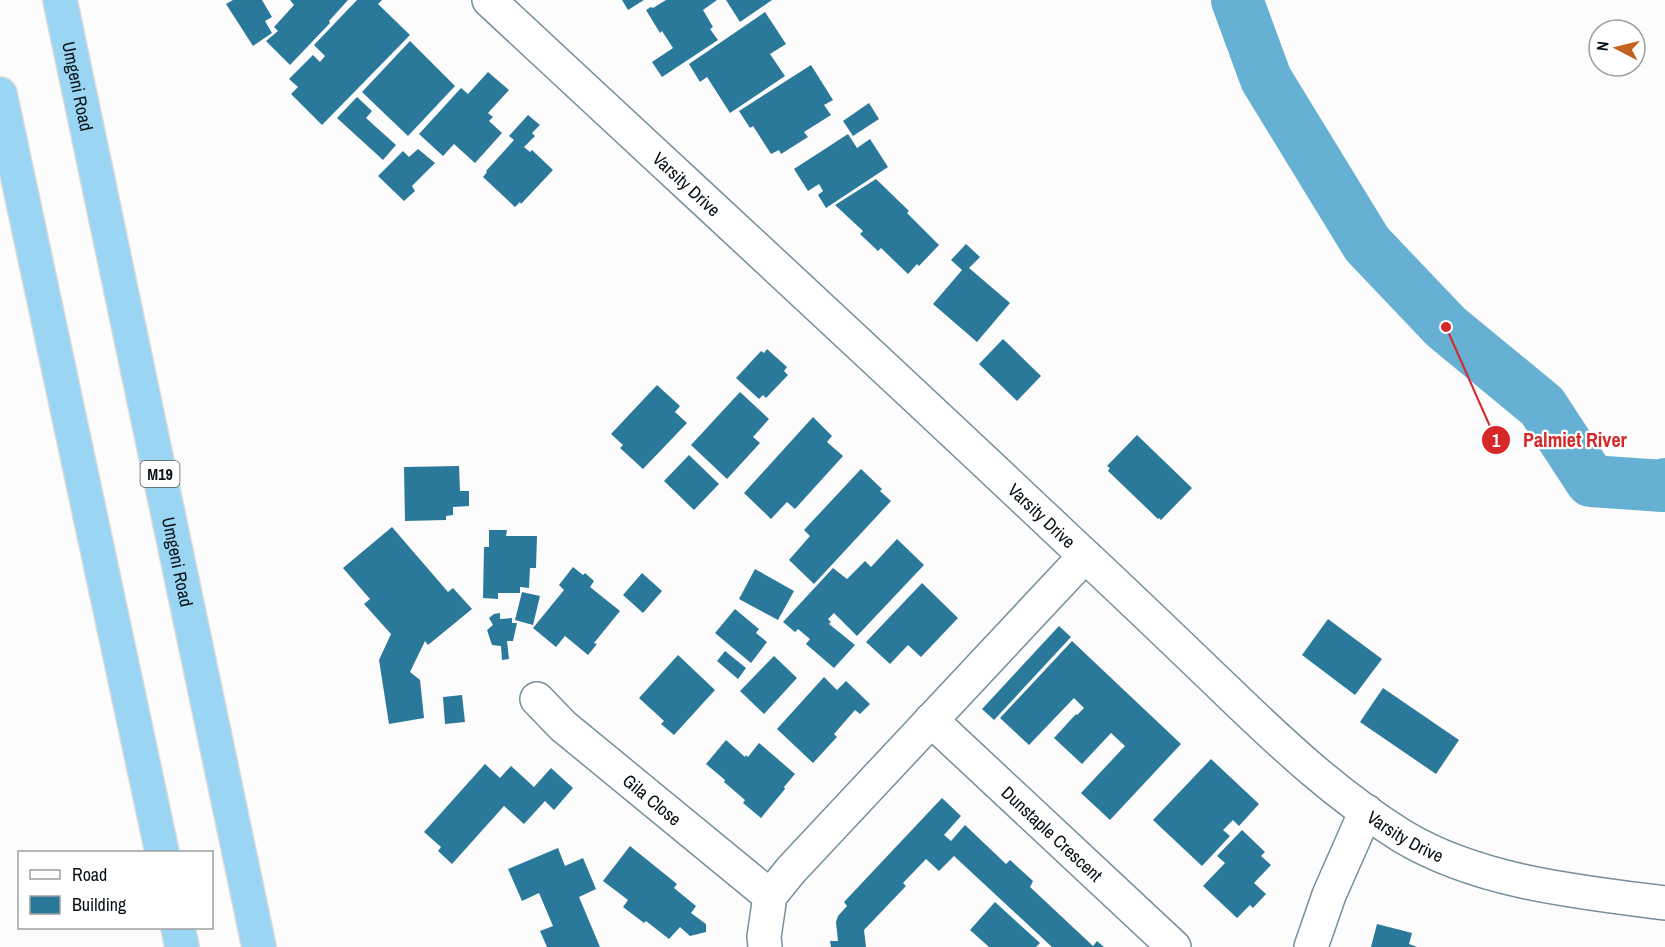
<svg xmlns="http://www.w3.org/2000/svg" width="1665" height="947" font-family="'Archivo Narrow',sans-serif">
<rect width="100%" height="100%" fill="#fcfcfc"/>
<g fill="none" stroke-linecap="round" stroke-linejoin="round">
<path stroke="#65b0d3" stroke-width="52" d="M1237 0 1266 79 1367 244 1446 327 1542 406 1591 481 1663 486 1665 484"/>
</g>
<g fill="#2b799a">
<path d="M233 0H262L272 17 265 21 272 33 253 46 226 4Z"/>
<path d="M290 0H348L329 21 330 23 290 65 266 41 278 31 274 27 294 5Z"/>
<path d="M357 0H382L378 4 410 35 322 125 291 94 298 87 289 79 313 55 320 62 325 56 314 45Z"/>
<path d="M622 0H644L628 10Z"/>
<path d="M666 0H717L703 10 713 27 710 29 718 40 662 77 652 62 673 48 662 31 660 33 646 10 651 7 653 8Z"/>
<path d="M726 0H772L740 22Z"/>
<path d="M765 12 786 44 770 54 785 76 730 113 707 77 700 82 689 64Z"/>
<path d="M410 41 455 86 408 136 362 92Z"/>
<path d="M811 65 833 100 824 105 831 115 804 132 808 137 781 154 779 150 771 154 753 126 750 128 739 111Z"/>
<path d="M488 72 509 90 488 113 493 117 489 121 502 133 475 163 454 144 443 156 419 134 461 88 468 94Z"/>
<path d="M357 97 372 111 366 118 396 145 383 160 337 118Z"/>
<path d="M869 103 879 119 853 136 843 121Z"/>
<path d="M528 115 540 125 532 133 535 136 524 147 530 152 532 150 553 170 521 204 520 202 515 207 483 177 487 172 486 171 514 140 509 136Z"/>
<path d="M848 134 857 148 870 139 888 167 826 208 818 195 823 191 819 184 808 191 794 169Z"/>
<path d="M418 149 435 163 412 186 415 191 404 201 378 176 403 151 409 157Z"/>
<path d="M876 179 909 211 907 213 939 245 919 266 917 264 908 274 881 248 878 251 860 234 863 231 835 205Z"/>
<path d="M966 244 980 257 969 268 1010 303 977 342 933 304 962 270 951 260Z"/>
<path d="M1003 339 1041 376 1017 401 979 364Z"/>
<path d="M767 349 787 367 784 371 788 375 766 398 763 395 759 399 736 378 761 351 764 353Z"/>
<path d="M657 385 680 406 675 412 687 423 643 469 620 448 623 445 611 434Z"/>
<path d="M740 392 769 419 753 437 760 443 727 479 691 445Z"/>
<path d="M813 417 832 436 827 442 843 456 795 509 787 502 771 519 744 493Z"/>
<path d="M1137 435 1192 488 1161 520 1159 518 1158 519 1108 471 1110 468 1107 466Z"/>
<path d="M689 455 719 484 694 510 664 481Z"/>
<path d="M459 466 460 491H469V506L453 507V515L446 516V520L405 521 404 467Z"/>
<path d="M861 469 882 489 880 491 891 501 814 584 789 560 810 536 804 530Z"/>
<path d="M392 527 448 592 453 588 472 609 428 645 425 641 410 672 420 680 424 718 389 724 379 660 391 634 364 604 370 599 343 568Z"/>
<path d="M489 530H507L506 536H537L536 568H530L529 588 520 587V593H498V599L483 598 484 547H489Z"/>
<path d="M897 539 924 565 857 636 834 613 828 619 831 622 829 624 855 645 834 668 806 644 810 639 798 629 795 632 783 622 833 568 847 579 865 561 871 567Z"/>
<path d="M573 567 583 575 585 573 594 581 590 587 620 611 594 643 597 644 588 655 565 636 556 647 533 628 564 590 559 585Z"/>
<path d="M755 569 794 591 778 620 739 599Z"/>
<path d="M642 573 662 591 643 613 623 595Z"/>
<path d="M922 583 958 618 921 657 908 645 890 664 866 642Z"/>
<path d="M522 592 540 596 533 625 515 620Z"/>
<path d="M735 609 759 629 756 633 767 642 751 663 715 633Z"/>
<path d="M500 613V619L512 618V623H517L513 641H507L509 659 502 660 501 646 492 645 487 630 493 625 489 618 494 614Z"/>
<path d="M1328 619 1382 659 1355 695 1302 655Z"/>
<path d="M1059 626 1071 637 994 720 982 709Z"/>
<path d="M1072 641 1181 744 1110 820 1081 793 1125 746 1111 733 1082 764 1054 738 1076 714 1077 715 1084 708 1074 698 1029 745 1000 718Z"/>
<path d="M725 651 746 668 738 679 717 661Z"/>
<path d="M678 655 715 690 674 735 661 724 664 721 639 698Z"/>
<path d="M774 656 797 678 764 714 740 691Z"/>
<path d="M824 677 837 690 846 681 870 704 860 714 855 710 834 734 837 737 813 763 777 729Z"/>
<path d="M1383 688 1459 740 1436 774 1360 722Z"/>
<path d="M462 695 465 722 445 724 443 697Z"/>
<path d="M726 740 745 757 746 755 748 757 759 743 795 774 784 787 785 789 761 818 743 803 745 800 724 782 725 780 706 764Z"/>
<path d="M1211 759 1259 804 1239 826 1233 820 1223 830 1230 836 1202 866 1153 820Z"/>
<path d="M485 764 500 778 511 766 534 787 551 768 573 788 554 810 545 801 524 824 504 806 452 864 438 851 441 847 424 832Z"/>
<path d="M942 798 961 816 944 835 951 841 965 825 1006 864 1010 860 1033 881 1030 887 1093 946 1097 941 1104 947H1052L954 856 939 871 926 859 903 883 906 886 864 930 866 947H831L830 941H838L836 922 838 916 847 906 844 902Z"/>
<path d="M1242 830 1265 852 1261 856 1271 865 1254 883 1266 894 1253 908 1250 905 1237 918 1203 886 1225 863 1217 856Z"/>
<path d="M630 846 677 884 674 888 696 906 691 913 706 924V932L690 936 680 927 669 939 646 921 644 923 623 907 628 900 603 881Z"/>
<path d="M558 848 565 866 583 858 596 889 579 897 600 947H547L540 931 553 926 539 893 522 901 508 869Z"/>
<path d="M995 902 1040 943 1036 947H989L970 930Z"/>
<path d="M1377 924 1412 933 1409 944 1417 947H1371Z"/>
</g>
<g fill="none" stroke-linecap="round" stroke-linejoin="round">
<defs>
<g id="minor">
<path id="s1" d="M489 0C682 180 876 358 1067 539 1121 589 1174 640 1227 691 1282 744 1336 795 1402 836 1478 882 1578 892 1665 903"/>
<path id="s2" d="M537 699 563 726 770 896"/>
<path id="s3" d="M931 720 1174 947"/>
<path d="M765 947 764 937 770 896 791 870 1085 556"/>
<path d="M1311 947 1329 895 1366 811"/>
</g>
<g id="highway">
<path id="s4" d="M60 0 259 947"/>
<path d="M0 94 162 852"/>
<path d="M178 928 182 947"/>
</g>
</defs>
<use href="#minor" stroke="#758f9c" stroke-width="36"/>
<use href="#highway" stroke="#d7d9da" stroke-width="36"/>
<use href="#minor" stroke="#fff" stroke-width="33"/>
<use href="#highway" stroke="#9ad6f3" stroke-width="33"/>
</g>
<g text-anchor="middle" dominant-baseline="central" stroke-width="4.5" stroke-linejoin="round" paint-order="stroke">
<rect fill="#fff" stroke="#51585b" stroke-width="1.5" x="140.5" y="461" width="39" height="26" rx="4.5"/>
<g font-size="16" font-weight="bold" fill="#071015">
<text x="160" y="474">M19</text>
</g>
<g font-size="18" fill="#071015" stroke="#fff">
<text stroke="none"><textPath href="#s4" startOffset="88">Umgeni Road</textPath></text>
<text stroke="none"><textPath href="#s1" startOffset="270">Varsity Drive</textPath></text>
<text stroke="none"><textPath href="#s1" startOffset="756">Varsity Drive</textPath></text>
<text stroke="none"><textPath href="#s4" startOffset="574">Umgeni Road</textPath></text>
<text stroke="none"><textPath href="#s2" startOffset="153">Gila Close</textPath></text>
<text stroke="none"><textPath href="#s3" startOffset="166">Dunstaple Crescent</textPath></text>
<text stroke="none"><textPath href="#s1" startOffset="1242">Varsity Drive</textPath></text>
</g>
</g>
<path fill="none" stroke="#d62828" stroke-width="2" d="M1446 327L1496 440"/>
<g fill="#d62828" stroke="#fff" stroke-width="2">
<circle cx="1446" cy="327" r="6"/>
<circle cx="1496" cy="440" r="15"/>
</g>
<g font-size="18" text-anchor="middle" font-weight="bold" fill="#fff">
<text x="1496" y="447">1</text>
</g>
<g font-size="20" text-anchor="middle" font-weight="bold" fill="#d62828" stroke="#fff" stroke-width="4.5" stroke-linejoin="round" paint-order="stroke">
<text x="1575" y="447">Palmiet River</text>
</g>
<rect x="18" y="851" width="195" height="78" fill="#ffffff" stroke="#9c9fa1" stroke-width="1.5"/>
<rect x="30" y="870" width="30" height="9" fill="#ffffff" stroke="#9c9fa1" stroke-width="1.5"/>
<text x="72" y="881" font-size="18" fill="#071015">Road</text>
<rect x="30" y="896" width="30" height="18" fill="#2b799a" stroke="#9c9fa1" stroke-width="1.5"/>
<text x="72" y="911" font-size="18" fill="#071015">Building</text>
<g transform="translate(1617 48) rotate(277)"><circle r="28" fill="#ffffff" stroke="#9c9fa1" stroke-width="1.5"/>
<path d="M0-4.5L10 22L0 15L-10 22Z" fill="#c26120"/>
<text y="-9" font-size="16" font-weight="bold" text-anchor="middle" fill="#071015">N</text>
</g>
</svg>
